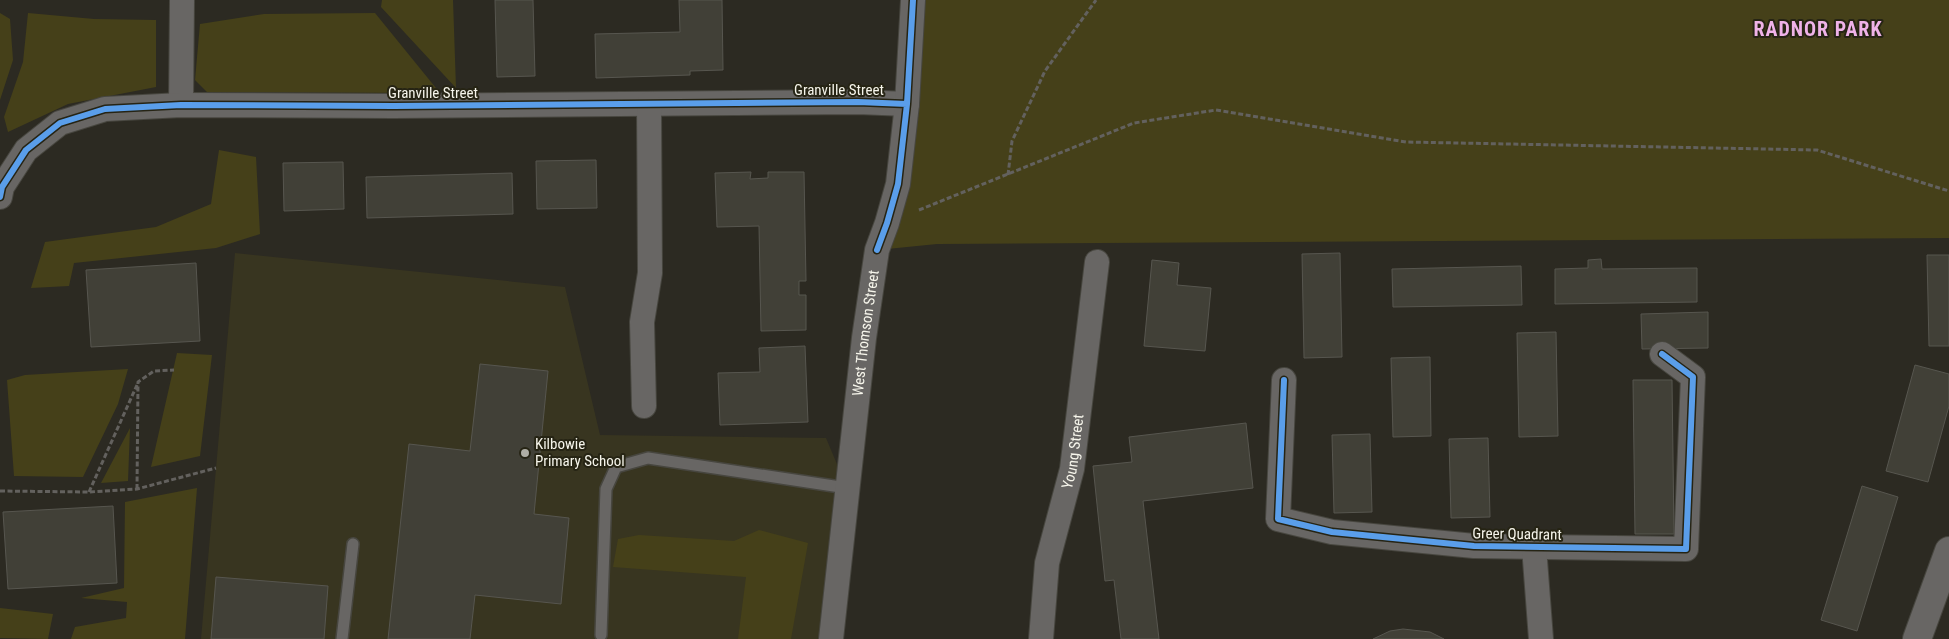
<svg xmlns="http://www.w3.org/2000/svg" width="1949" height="639" font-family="'Roboto Condensed',sans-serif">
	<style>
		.built { fill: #383520 }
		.green { fill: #454019 }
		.building { fill: #414037; stroke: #57564f }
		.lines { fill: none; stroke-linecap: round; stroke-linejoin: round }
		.service-casing { stroke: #47463f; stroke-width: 14 }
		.minor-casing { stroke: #47463f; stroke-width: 26 }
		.tertiary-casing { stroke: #47463f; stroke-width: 30 }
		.path { stroke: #63615e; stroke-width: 3; stroke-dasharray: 5 2.5; stroke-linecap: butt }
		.service { stroke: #686664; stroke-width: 11 }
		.minor { stroke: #686664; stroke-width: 24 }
		.tertiary { stroke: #686664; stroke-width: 28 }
		.cycleway-casing { stroke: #262414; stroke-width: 9 }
		.cycleway { stroke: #5a9eea; stroke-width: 6 }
		.poi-dot { fill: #afaea5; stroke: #262414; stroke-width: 2 }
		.labels { text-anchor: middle; stroke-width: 4; stroke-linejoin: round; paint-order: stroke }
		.street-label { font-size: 15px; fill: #f6f5eb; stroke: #262414 }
		.poi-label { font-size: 15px; fill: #f6f5eb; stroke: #262414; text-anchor: start }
		.district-label { font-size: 20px; font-weight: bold; letter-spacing: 1px; fill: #efb2e8; stroke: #262414 }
	</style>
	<rect width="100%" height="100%" fill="#2c2a22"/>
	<path class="built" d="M235,253L565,287L600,435L826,438L847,488L831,639H201Z"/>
	<path class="green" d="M382,0H453L456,88L381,7Z
		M913,0H1949V238L937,244L877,250Z
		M0,13L10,19L13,60L0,100Z
		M28,13L94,19L156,20V87L68,104L8,132L4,117L23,62Z
		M375,13L440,93L207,92L195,80L200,24L264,14Z
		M219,150L256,157L260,234L216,248L74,263L69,286L31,288L45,242L156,227L211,204Z
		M177,353L212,355L200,456L151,467Z
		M128,369L118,404L83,477L14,476L7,380L25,375Z
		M130,428L128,481L101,483Z
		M197,488L185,639H71L75,627L126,618L127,602L81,598L124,588L125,502Z
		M759,530L808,543L791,639H738L746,577L613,567L618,539L639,535L734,541Z
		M0,608L53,614L48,639L0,638Z"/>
	<path class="building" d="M495,0H533L535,76L497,77Z
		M679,0H722L723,70L690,71V75L596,78L595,34L680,32Z
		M596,160L597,208L537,209L536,161Z
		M343,162L344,209L284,211L283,163Z
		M751,172L750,179L768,178V172H804L806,281H799V295H806V330L761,331L759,226L717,227L715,173Z
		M512,173L513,214L367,218L366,177Z
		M1340,253L1342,357L1304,358L1302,254Z
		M1927,255H1949V346H1929Z
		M1601,259L1602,269L1697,268V302L1555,304V269L1588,268V260Z
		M1152,260L1179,263L1177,285L1211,288L1205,351L1144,346Z
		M196,263L200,341L91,347L86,270Z
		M1521,266L1522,305L1393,307L1392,269Z
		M1708,312V348L1642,349L1641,314Z
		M1556,332L1558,436L1519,437L1517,333Z
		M805,346L808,422L720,425L718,373L760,372L759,348Z
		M1430,357L1431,436L1393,437L1391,358Z
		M480,364L548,371L534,514L569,518L561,604L475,595L470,639H388L409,444L470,451Z
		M1915,365L1949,374V406L1928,482L1886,471Z
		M1633,380H1672L1674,534H1635Z
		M1246,423L1253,488L1143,501L1159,639H1121L1114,580L1105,581L1093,466L1132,462L1129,437Z
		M1370,434L1372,512L1334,513L1332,435Z
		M1488,438L1490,517L1451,518L1449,439Z
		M1862,486L1898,497L1857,631L1821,620Z
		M113,506L117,583L8,589L3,512Z
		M216,577L328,586L324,639H211Z
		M1403,629L1430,632L1444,639H1373L1390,631Z"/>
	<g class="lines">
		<g class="service-casing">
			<path id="service" d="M601,635L606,489L616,467L648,458L847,488
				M342,639L353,544"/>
		</g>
		<g class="minor-casing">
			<g id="minor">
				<path d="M181,105L182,0"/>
				<path d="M0,197L2,187L26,150L60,123L105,109L181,105L394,106L858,102L907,104"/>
				<path d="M1284,380L1278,519L1332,532L1474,546L1686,549L1693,377L1662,354"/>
				<path d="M644,406L642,322L650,273L649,104"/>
				<path d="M1534,547L1541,639"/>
				<path id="s1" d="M831,639L864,338L877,250L887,223L898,184L907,104L913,0"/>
				<path id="s2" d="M1041,639L1047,563L1072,469L1097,262"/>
			</g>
		</g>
		<g class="tertiary-casing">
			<path id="tertiary" d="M1917,639L1949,551"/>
		</g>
		<path class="path" d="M1008,175L1012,141L1045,71L1096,0
			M919,210L1134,123L1216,110L1406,142L1817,150L1949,191
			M137,489L138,382L154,371L174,370
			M0,491L89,492L137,489L216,468
			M89,492L137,385"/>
		<use href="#service" class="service"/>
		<use href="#minor" class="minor"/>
		<use href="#tertiary" class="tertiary"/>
		<g class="cycleway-casing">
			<path id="cycleway" d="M0,197L2,187L26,150L60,123L105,109L181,105L394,106L858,102L907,104
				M877,250L887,223L898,184L907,104L913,0
				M1284,380L1278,519L1332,532L1474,546L1686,549L1693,377L1662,354"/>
		</g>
		<use href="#cycleway" class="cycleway"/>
	</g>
	<circle class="poi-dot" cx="525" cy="453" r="5"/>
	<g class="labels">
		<g class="street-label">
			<text x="839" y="95">Granville Street</text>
			<text x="433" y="98">Granville Street</text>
			<text dy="5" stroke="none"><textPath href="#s1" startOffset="308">West Thomson Street</textPath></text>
			<text dy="5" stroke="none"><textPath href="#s2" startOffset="191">Young Street</textPath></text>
			<text transform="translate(1517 534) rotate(1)" y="5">Greer Quadrant</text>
		</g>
		<g class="poi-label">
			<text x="535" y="449">Kilbowie<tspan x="535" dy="17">Primary School</tspan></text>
		</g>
		<g class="district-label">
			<text x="1818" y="36">RADNOR PARK</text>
		</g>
	</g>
</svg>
